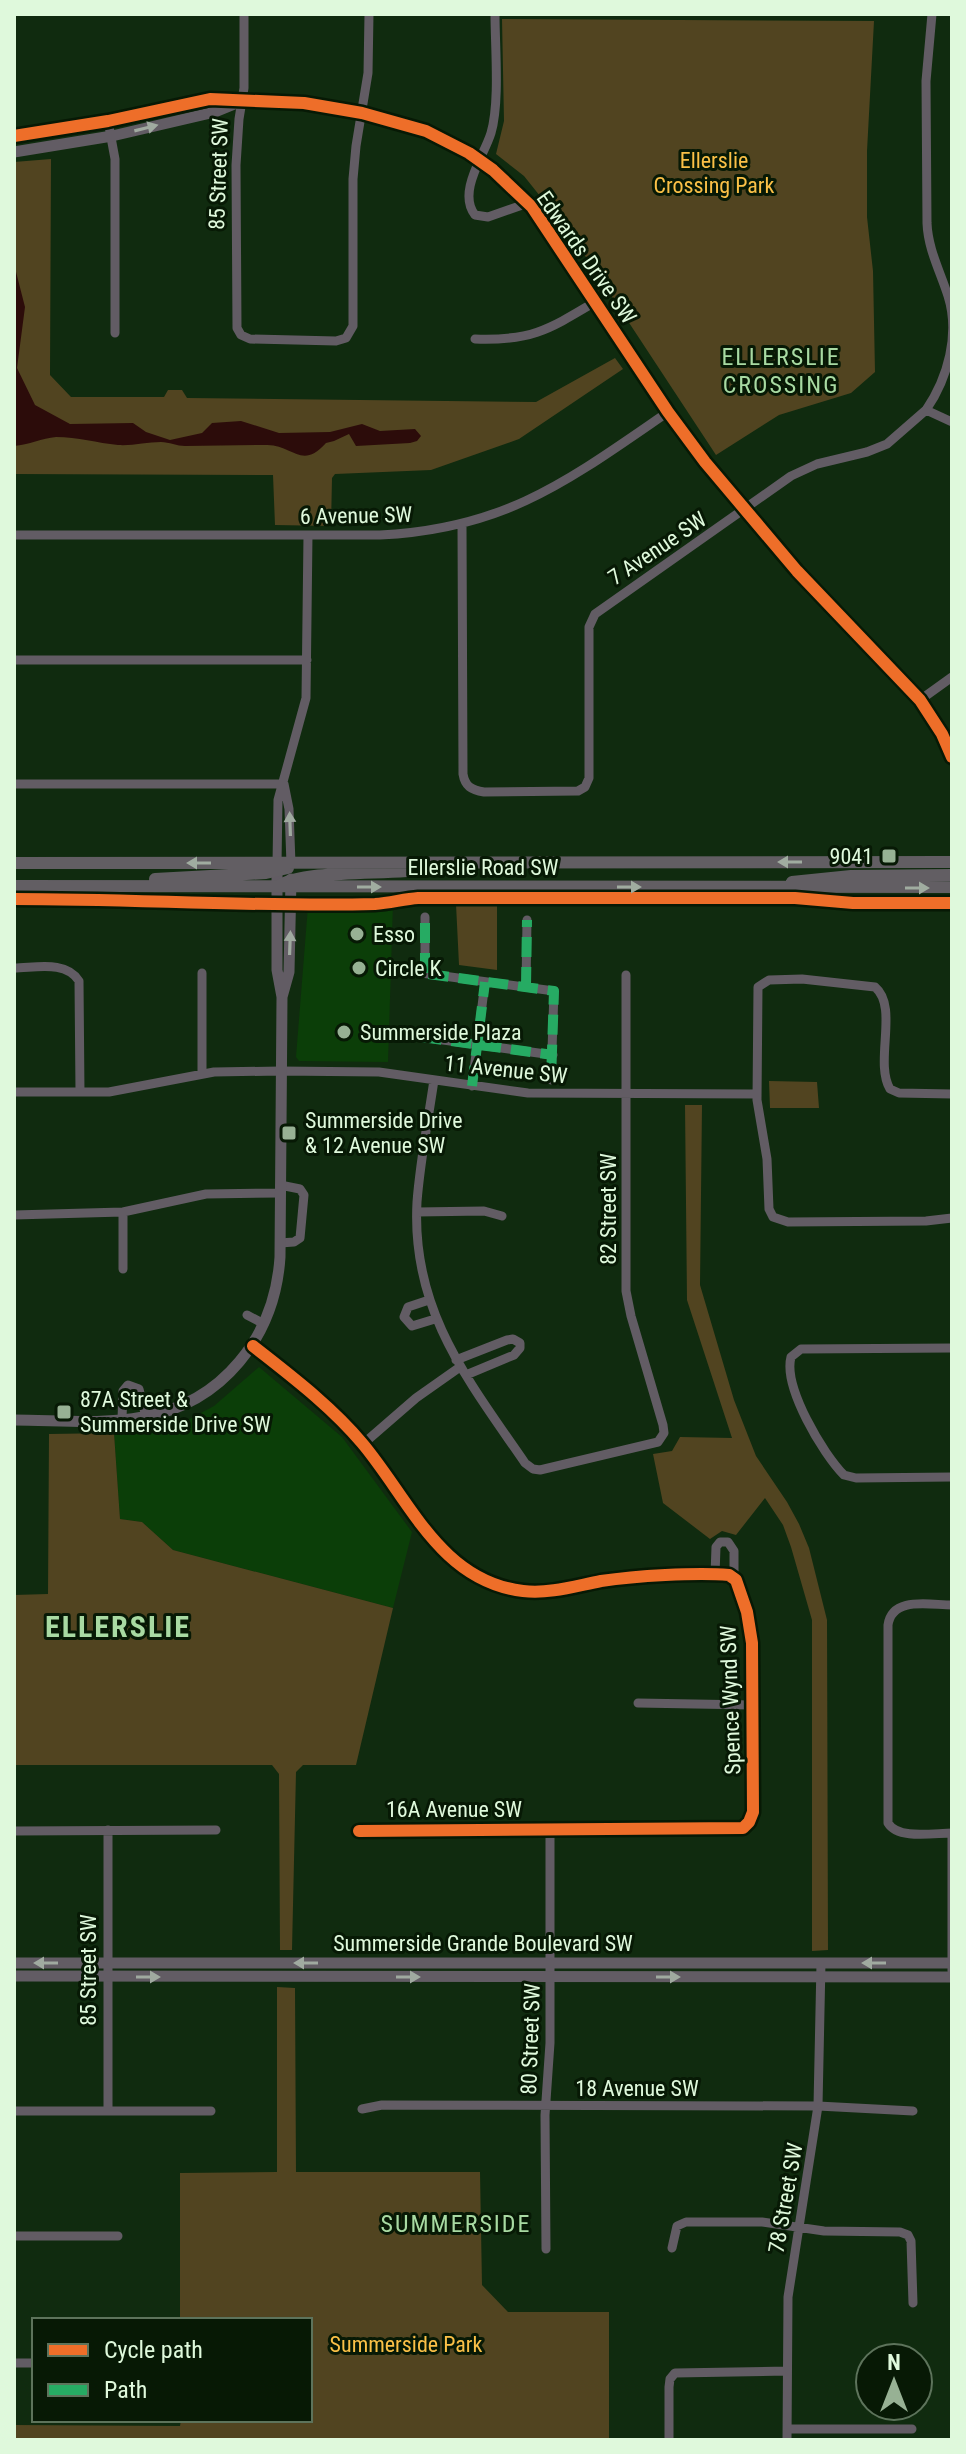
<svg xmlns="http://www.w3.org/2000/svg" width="966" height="2454" font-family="'Roboto Condensed',sans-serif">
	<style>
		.built { fill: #0b3e08 }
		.green { fill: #514420 }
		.water { fill: #2c0c0a }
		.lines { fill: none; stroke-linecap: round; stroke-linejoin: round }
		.minor { stroke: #625c64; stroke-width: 9 }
		.tertiary { stroke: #625c64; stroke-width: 11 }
		.secondary { stroke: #625e63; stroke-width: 12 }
		.quiet { stroke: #26ab63; stroke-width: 10; stroke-dasharray: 20 10; stroke-linecap: butt }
		.cycleway-casing { stroke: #071905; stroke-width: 17 }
		.cycleway { stroke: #ee6e29; stroke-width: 12 }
		.oneway { fill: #a0aaa0 }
		.oneway2 { fill: #a0aca0 }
		.poi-dot { fill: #97b194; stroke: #071905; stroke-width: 3 }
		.labels { text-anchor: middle; stroke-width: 6; stroke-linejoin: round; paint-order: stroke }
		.park-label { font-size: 22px; fill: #fac047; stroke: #071905 }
		.street-label { font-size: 22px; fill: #dff9dc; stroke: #071905 }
		.poi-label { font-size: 22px; fill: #dff9dc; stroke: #071905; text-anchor: start }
		.neighbourhood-label { font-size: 24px; letter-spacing: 2px; fill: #a8daa2; stroke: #071905 }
		.district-label { font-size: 30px; font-weight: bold; letter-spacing: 2px; fill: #a8daa2; stroke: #071905 }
	</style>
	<rect width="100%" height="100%" fill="#102b0f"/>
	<path class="built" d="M393,904L388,1062L299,1061L296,1057L308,906Z
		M259,1367L342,1437L412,1532L393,1608L173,1550L142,1522L120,1519L114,1433H142L182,1423L214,1406Z"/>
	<path class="green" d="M502,19L874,21L867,151V217L873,271L875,372L851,393L779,415L716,455L572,236L524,176L496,154L504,121Z
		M51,159L50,375L71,397H164L168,390H182L187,398L536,402L615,358L623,369L519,439L431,470L335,474L332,478L331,526L275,525L273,475L14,474V162Z
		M456,904H497V970L459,965Z
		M769,1081L817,1082L819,1108H770Z
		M685,1105H702L700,1285L734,1400L756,1456L787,1502L799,1524L809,1548L827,1620L828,1950L812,1951V1620L791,1547L783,1525L765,1498L736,1535L722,1531L710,1539L663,1503L653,1454L672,1451L680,1437L732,1438L687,1300Z
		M114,1433L120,1519L142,1522L173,1550L393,1608L356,1765H303L296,1772L292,1950H280L279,1774L272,1765H14V1595L48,1594L49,1434Z
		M277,1987L295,1988L296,2172H480L482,2285L508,2312H609V2440H14V2425L180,2426L181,2420H310V2320H180V2173L277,2172Z"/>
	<path class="water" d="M14,264L25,307L17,368L35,405L70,424L133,423L146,432L170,440L202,433L212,423L241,421L279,433L330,432L362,424L380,431L415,429L421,436L417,441L410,443L356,446L349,434L334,441L326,443C301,471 293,444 266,445C239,445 212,446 185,446C177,446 169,442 161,442C147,442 132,446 118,445C97,443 78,437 56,437C42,438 29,445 14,446Z"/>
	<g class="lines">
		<path class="minor" d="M244,14V88L239,119L236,165L237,328L241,335L250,339L336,341L346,338L353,326V179L356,146L368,73L369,14
			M495,14C495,48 500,102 491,133C484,156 457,192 475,215L488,217L528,203
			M108,121L115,159V333
			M475,339C531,341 548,330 595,302
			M926,410C948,378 960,334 948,296C940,271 928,249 927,223L926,81L932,14
			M462,524L463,774C465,786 471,790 484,792L578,791L585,787L589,778V627L595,614L791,476L817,464L867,452L887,444L926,410L952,422
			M14,535H380C506,529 569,480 668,412
			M14,660H307
			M920,700L952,677
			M14,784H284
			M284,784L289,809L291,864
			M277,864L278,800L306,698L308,535
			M14,968C35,968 66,960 79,981L80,1092
			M399,970L554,991L551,1080
			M202,973V1073
			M425,973V917
			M526,987L527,920
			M392,1033L553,1055
			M434,1080C428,1121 420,1162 417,1202C411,1310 468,1380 525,1463L533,1469L540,1470L658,1442L664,1433L663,1425L631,1316L626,1291V975
			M472,1086L485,982
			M14,1092H109L214,1072L280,1071L379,1072L528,1093L757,1094
			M952,1094L899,1093L890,1089C874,1062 899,1007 875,987L802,979L769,980L758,987L757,1100L767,1159L769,1209L773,1217L788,1222L926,1221L952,1218
			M280,1185L300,1189L304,1195L300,1238L294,1242L280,1243
			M123,1212V1269
			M417,1212L484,1211L502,1216
			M14,1215L123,1212L206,1194L280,1193
			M429,1300L408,1307L404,1317L412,1326L435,1319
			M247,1315L264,1324
			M253,1346C291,1376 331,1406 362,1443C410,1500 440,1581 523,1591C550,1594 575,1586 601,1581C635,1576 696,1572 729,1575L736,1580L747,1612L752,1643L753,1812L749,1822L743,1828L359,1831
			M952,1348L801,1349L791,1357C783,1387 823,1454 844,1475L856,1478L952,1477
			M456,1360L507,1340L513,1339L520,1343V1348L514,1355L466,1375
			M122,1419L123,1391L128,1385L139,1389L146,1417
			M363,1444L416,1398L460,1367
			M715,1575L716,1547L720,1542H728L734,1551V1577
			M952,1605C929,1605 892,1596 888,1625V1823C898,1840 934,1833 952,1833V1971
			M638,1703L752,1705
			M14,1831L216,1830
			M362,2109L382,2105L818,2106L913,2111
			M108,2110V1830
			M14,2111H211
			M14,2236H118
			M672,2248L677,2226L686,2222H762L824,2231L900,2232L908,2235L911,2241L913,2303
			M546,2249L545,2115L550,2043V1829
			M14,2363H34
			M787,2429H912
			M669,2440V2387L670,2379L675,2373L787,2371
			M787,2440L788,2297L818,2106L821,1963"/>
		<path class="tertiary" d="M14,136L108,121L210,99L304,103L362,113L426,131L469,153L493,170L532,207L668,412L705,462L797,571L920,700L942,734L952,757
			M14,152L112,136L215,112L237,103
			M282,997L289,972L291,879
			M14,1420C56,1420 102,1425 143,1417C223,1403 275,1336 280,1257L282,997L277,970V864
			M14,1963H952
			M14,1976L952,1977"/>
		<path class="secondary" d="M14,863L952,862
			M155,879L266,873L288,868
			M792,882L851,876L952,875
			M14,886L952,887
			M279,886C303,869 390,875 426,869"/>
		<path class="quiet" d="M399,970L554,991L551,1080
			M425,973V917
			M526,987L527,920
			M392,1033L553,1055
			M472,1086L485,982"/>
		<g class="cycleway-casing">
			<path id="cycleway" d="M14,136L108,121L210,99L304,103L362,113L426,131L469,153L493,170L532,207L668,412L705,462L797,571L920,700L942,734L952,757
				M14,899C136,899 256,907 375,904C390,903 404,899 418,898H795L853,903H952
				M253,1346C291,1376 331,1406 362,1443C410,1500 440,1581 523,1591C550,1594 575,1586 601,1581C635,1576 696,1572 729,1575L736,1580L747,1612L752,1643L753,1812L749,1822L743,1828L359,1831"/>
		</g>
		<use href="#cycleway" class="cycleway"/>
	</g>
	<defs><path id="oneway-solid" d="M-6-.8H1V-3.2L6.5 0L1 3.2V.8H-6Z" transform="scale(2)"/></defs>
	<g class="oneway">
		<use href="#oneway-solid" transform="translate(146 128) rotate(-14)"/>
		<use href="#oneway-solid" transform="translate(290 824) rotate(-92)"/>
		<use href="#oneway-solid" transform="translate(290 943) rotate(-88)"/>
		<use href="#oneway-solid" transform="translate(46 1963) rotate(180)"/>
		<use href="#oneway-solid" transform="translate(306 1963) rotate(180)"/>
		<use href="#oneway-solid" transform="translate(874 1963) rotate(180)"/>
		<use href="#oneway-solid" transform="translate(148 1977)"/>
		<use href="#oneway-solid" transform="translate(408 1977)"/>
		<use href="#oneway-solid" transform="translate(668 1977)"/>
	</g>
	<g class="oneway2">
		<use href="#oneway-solid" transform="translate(790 862) rotate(180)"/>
		<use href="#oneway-solid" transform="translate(199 863) rotate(-180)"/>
		<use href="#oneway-solid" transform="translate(369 887)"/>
		<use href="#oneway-solid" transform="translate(629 887)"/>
		<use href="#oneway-solid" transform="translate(917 888)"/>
	</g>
	<g class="poi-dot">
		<rect x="881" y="848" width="16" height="16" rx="4"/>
		<circle cx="357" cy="934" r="8"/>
		<circle cx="359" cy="968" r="8"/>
		<circle cx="344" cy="1032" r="8"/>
		<rect x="281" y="1125" width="16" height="16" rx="4"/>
		<rect x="56" y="1404" width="16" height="16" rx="4"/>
	</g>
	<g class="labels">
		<g class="park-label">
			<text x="714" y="168">Ellerslie<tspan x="714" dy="25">Crossing Park</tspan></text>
			<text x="406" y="2352">Summerside Park</text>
		</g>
		<g class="street-label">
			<text transform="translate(218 174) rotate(-88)" y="8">85 Street SW</text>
			<text transform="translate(587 257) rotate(55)" y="8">Edwards Drive SW</text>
			<text transform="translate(356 515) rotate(-1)" y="8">6 Avenue SW</text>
			<text transform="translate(657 548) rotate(-34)" y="8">7 Avenue SW</text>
			<text x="483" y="875">Ellerslie Road SW</text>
			<text transform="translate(506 1069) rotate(6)" y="8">11 Avenue SW</text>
			<text transform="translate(608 1209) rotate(-90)" y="8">82 Street SW</text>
			<text transform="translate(730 1700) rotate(-92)" y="8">Spence Wynd SW</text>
			<text x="454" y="1817">16A Avenue SW</text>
			<text x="483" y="1951">Summerside Grande Boulevard SW</text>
			<text transform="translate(88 1970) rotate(-90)" y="8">85 Street SW</text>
			<text transform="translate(530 2039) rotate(-88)" y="8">80 Street SW</text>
			<text x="637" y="2096">18 Avenue SW</text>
			<text transform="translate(785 2198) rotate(-80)" y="8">78 Street SW</text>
		</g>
		<g class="poi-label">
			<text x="873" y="864" text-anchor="end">9041</text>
			<text x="373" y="942">Esso</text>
			<text x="375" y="976">Circle K</text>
			<text x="360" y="1040">Summerside Plaza</text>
			<text x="305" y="1128">Summerside Drive<tspan x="305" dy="25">&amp; 12 Avenue SW</tspan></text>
			<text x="80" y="1407">87A Street &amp;<tspan x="80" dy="25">Summerside Drive SW</tspan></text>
		</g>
		<g class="neighbourhood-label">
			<text x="781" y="365">ELLERSLIE<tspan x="781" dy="28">CROSSING</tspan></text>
			<text x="456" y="2232">SUMMERSIDE</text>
		</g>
		<g class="district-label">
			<text x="118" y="1637">ELLERSLIE</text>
		</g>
	</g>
	<rect width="966" height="2454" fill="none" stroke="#dff9dc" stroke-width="32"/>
	<rect x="32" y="2318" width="280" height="104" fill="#071905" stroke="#5d735b" stroke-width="2"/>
	<rect x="48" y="2344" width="40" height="12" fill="#ee6e29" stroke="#5d735b" stroke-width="2"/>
	<text x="104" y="2358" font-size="24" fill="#dff9dc">Cycle path</text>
	<rect x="48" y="2384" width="40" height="12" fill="#26ab63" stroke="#5d735b" stroke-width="2"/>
	<text x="104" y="2398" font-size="24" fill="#dff9dc">Path</text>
	<g transform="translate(894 2382)"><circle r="38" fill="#071905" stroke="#5d735b" stroke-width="2"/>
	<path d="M0-6L14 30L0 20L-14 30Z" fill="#97b194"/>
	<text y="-12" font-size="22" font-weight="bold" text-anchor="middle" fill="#dff9dc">N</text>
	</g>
</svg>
